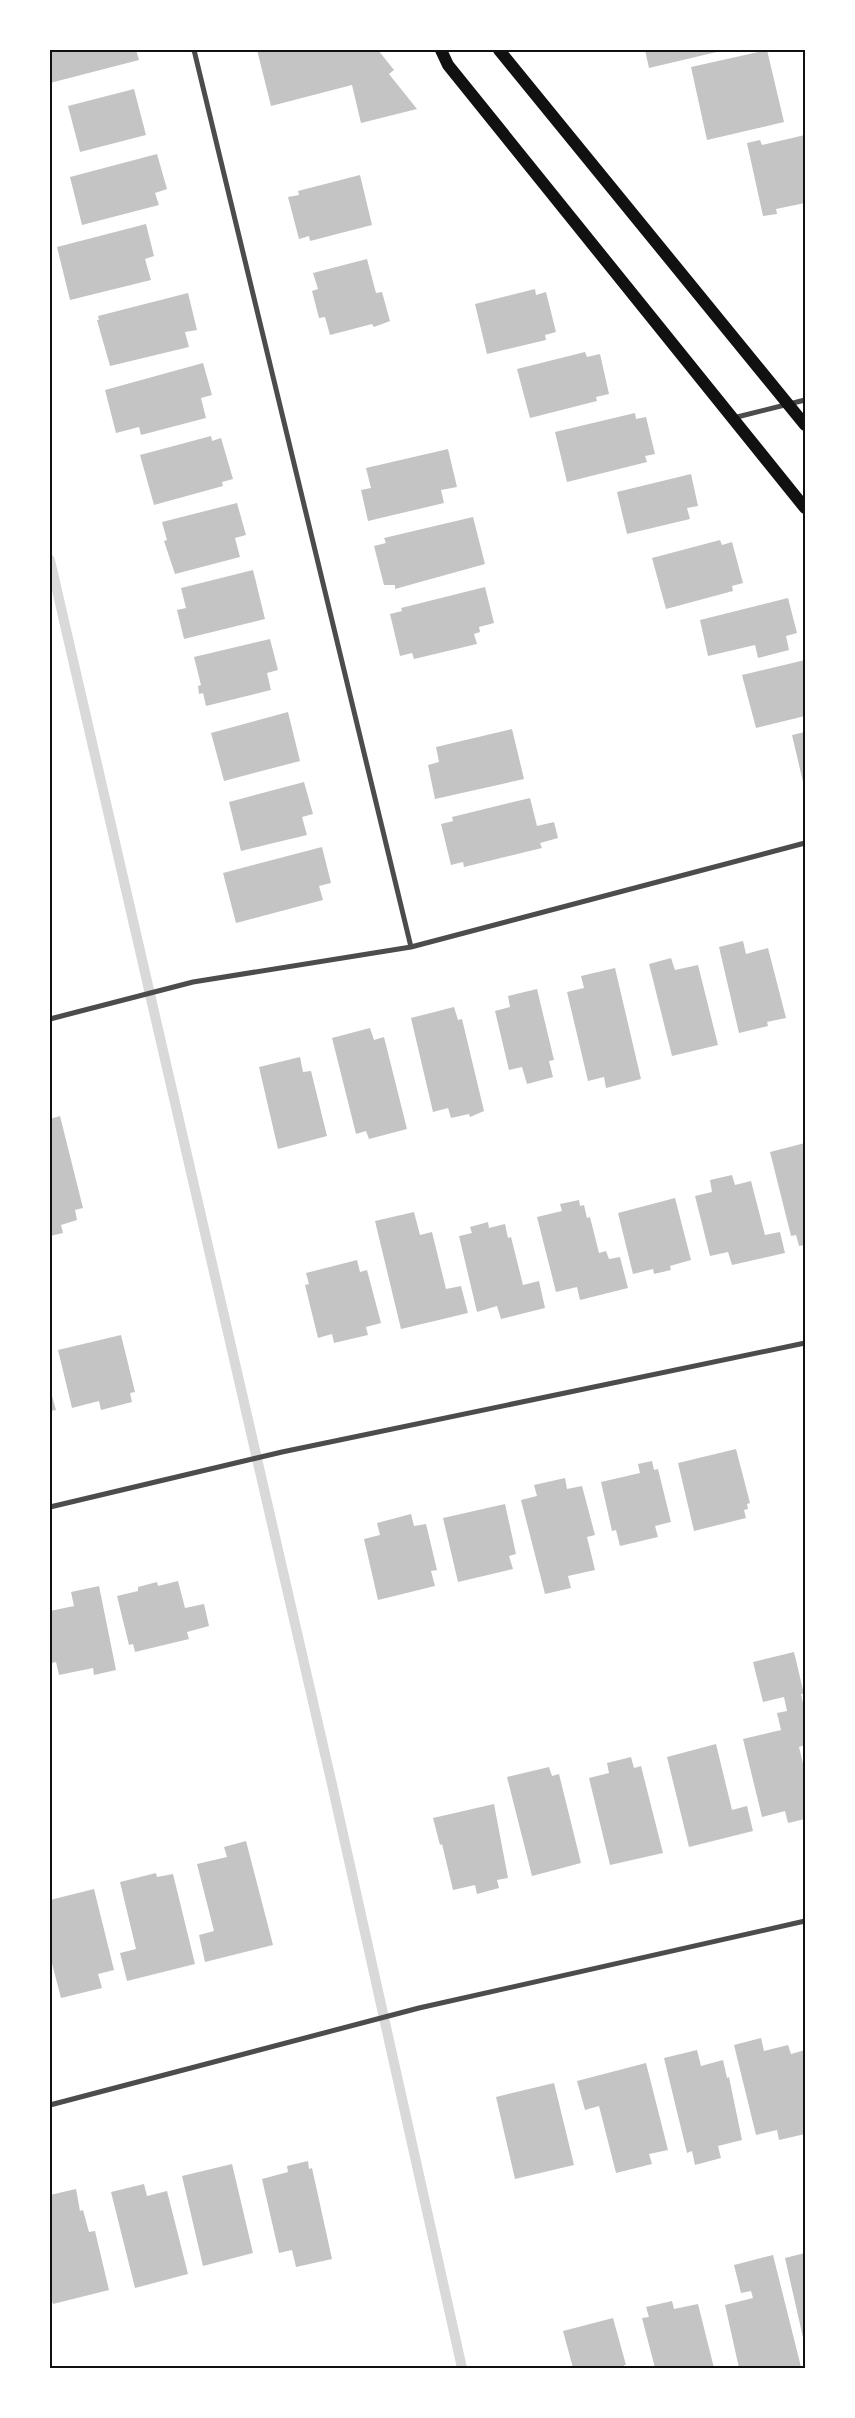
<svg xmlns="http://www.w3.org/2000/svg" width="855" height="2418" font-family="'Source Sans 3',sans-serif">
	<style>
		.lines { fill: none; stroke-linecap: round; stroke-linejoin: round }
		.stream { stroke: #d9d9d9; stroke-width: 10 }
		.building { fill: #c4c4c4 }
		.minor { stroke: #4c4c4c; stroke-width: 5 }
		.primary { stroke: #111; stroke-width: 12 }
		.neatline { fill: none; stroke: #111; stroke-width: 2 }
	</style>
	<rect width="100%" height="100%" fill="#fff"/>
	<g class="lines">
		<path class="stream" d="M50,560L331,1780L462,2368"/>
	</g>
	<path class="building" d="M50,50H136L139,60L50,83Z
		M257,50H378L394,70L389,74L417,109L361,123L352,85L271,106Z
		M645,50H721V51L649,68Z
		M767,50L784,122L707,140L691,67Z
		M134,89L146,135L80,152L68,106Z
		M805,135V203L776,209L777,214L763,216L747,143L760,140L762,145Z
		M157,154L167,189L155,193L159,205L82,225L70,177Z
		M360,175L372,225L310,241L309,236L299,239L288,197L299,195L298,191Z
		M146,224L154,256L145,259L151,280L70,300L57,247Z
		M367,259L376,293L382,292L390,321L374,327L372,324L330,335L325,317L319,318L312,291L318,289L313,273Z
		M535,289L536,295L546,292L556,332L545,335L546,340L487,354L475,304Z
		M188,293L197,330L185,332L189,347L110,366L97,320H99L98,316Z
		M585,352L587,357L600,354L609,394L596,397L597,401L530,418L517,369Z
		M203,363L212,395L201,398L206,418L141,435L139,427L116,433L105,390Z
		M635,413L636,419L646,417L655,454L645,456L647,462L567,482L555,432Z
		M211,436L212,441L221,438L233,479L222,482L223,486L154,505L140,455Z
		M448,449L457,487L441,490L444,503L368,521L361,490L371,488L366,468Z
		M691,474L698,506L687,508L690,519L627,534L617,492Z
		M237,503L246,535L235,538L240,557L175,574L164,541L167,540L162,522Z
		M473,517L485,564L395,589V585H384L374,546L386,543L384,538Z
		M720,540L722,545L732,542L743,583L732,586L733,591L666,609L652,558Z
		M253,570L265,619L184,639L177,610L186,608L181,588Z
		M485,587L494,623L479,627L480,632L474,634L477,644L414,659L412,653L400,656L390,614L402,611L401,608Z
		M788,598L797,633L786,636L789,650L758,658L755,645L708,656L700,620Z
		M270,639L278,670L267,673L271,690L206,706L203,693L199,694L198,686L201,685L194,657Z
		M805,660V716L756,728L742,675Z
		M288,712L300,761L224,781L211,733Z
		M512,729L524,779L435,799L428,765L439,762L436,747Z
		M805,732V782H803L792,735Z
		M304,782L313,814L302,817L307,835L241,851L229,802Z
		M530,798L537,826L554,822L558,838L540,843L542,848L464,867L463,862L451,865L441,824L453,821L452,817Z
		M322,847L331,883L319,886L323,900L236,923L223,873Z
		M743,941L746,954L768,948L786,1018L767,1022L768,1026L739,1033L719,947Z
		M671,958L675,970L698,965L718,1045L672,1056L649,964Z
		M615,968L641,1079L606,1088L604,1077L588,1081L567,992L584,988L581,976Z
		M537,989L554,1060L549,1061L553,1077L527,1084L522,1067L509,1070L495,1011L510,1007L508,996Z
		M454,1007L458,1020L462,1019L484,1111L470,1117L469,1114L451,1118L448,1108L433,1112L411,1018Z
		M370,1028L374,1040L384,1037L407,1129L369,1139L366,1131L356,1134L332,1038Z
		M300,1057L303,1072L311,1071L327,1136L278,1149L259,1067Z
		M60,1116L83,1208L75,1210L77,1220L61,1225L63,1233L50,1236V1119Z
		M805,1143V1245L799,1246L796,1235L791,1236L770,1152Z
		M732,1175L735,1185L751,1181L765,1235L780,1232L785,1253L732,1265L728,1252L710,1256L695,1196L712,1192L710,1180Z
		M675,1198L691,1260L670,1266L671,1270L654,1274L653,1269L633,1274L618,1213Z
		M579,1200L580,1206L584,1205L587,1218L590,1217L599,1253L606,1251L609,1259L620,1257L628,1288L580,1300L577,1287L556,1292L537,1217L562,1211L560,1204Z
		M414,1212L420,1235L432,1232L446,1289L461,1286L468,1313L401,1329L375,1221Z
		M488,1222L489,1228L505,1224L508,1238L511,1237L523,1285L539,1281L545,1308L501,1319L497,1306L477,1312L459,1236L472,1233L470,1227Z
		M357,1260L360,1272L367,1270L381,1323L366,1327L368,1335L334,1343L332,1334L318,1338L305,1285L309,1284L306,1273Z
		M121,1335L135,1392L130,1393L132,1402L101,1410L99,1401L72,1408L58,1350Z
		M50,1389L56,1410L50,1411Z
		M736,1449L750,1503L747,1504L748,1509L744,1510L746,1518L694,1531L678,1463Z
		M652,1461L654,1470L658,1469L671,1522L655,1526L658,1537L620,1546L616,1530L612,1531L601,1482L640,1473L638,1464Z
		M565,1478L567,1489L582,1486L595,1535L587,1537L595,1570L568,1576L571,1588L545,1594L521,1500L537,1496L534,1485Z
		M505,1504L516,1554L509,1556L513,1569L458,1582L443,1518Z
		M411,1514L414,1526L426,1524L437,1570L431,1571L435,1586L378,1600L364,1539L380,1535L377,1523Z
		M178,1581L185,1608L204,1604L209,1626L187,1632L189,1639L135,1652L133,1644L129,1645L117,1596L138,1591V1587L157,1582L158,1586Z
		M99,1586L116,1670L94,1675L93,1668L59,1675L56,1662L52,1663L50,1656V1611L74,1606L71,1592Z
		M794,1652L804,1694H801L805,1712V1745L799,1747L805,1772V1819L788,1823L785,1811L762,1817L743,1739L781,1730L777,1713L787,1711L784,1697L763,1702L753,1662Z
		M716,1744L732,1810L747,1806L753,1831L689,1847L667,1757Z
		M631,1757L634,1768L641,1766L663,1853L610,1865L589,1778L609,1773L607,1763Z
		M549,1767L552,1776L559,1774L581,1863L532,1876L507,1777Z
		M494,1804L508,1878L497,1880L499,1888L477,1894L475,1885L453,1890L442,1844L440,1845L433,1818Z
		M246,1841L273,1945L205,1962L199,1935L214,1931L197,1864L227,1857L224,1847Z
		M156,1873L157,1877L173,1874L195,1964L127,1981L120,1953L136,1949L120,1882Z
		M94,1889L114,1970L98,1974L102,1988L61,1998L50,1956V1900Z
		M761,2038L764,2051L788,2045L791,2054L805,2050V2134L779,2140L777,2130L756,2135L734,2045Z
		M697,2050L701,2066L723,2060L727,2078L729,2077L742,2140L718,2146L721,2158L695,2165L692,2151L687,2153L664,2058Z
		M646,2063L668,2150L649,2154L652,2164L616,2173L599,2106L585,2110L577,2081Z
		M554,2083L574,2165L515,2179L496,2097Z
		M308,2161L309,2169L312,2168L332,2259L296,2267L292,2250L279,2253L262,2179L288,2172L287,2166Z
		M232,2164L253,2253L203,2266L182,2176Z
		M144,2184L147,2196L167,2191L188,2274L135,2288L111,2192Z
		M76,2189L80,2211L83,2210L89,2232L95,2231L109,2290L53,2304L50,2294V2195Z
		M805,2253V2342H804L785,2258Z
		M773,2255L801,2367L739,2368L725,2305L753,2298L751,2291L741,2293L734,2265Z
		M672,2301L674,2309L698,2304L714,2368H655L642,2318L649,2317L646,2307Z
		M613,2318L626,2365H624V2368H573L563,2331Z"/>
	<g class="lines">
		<path class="minor" d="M194,50L411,947
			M733,418L805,400
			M50,1019L193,982L411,947L805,843
			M50,1507L282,1452L805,1343
			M50,2105L419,2008L805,1921"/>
		<path class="primary" d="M441,50L448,65L805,508
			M499,50L805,425"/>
	</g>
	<rect width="855" height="2418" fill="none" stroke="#ffffff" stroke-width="102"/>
	<rect x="51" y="51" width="753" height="2316" class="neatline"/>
</svg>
